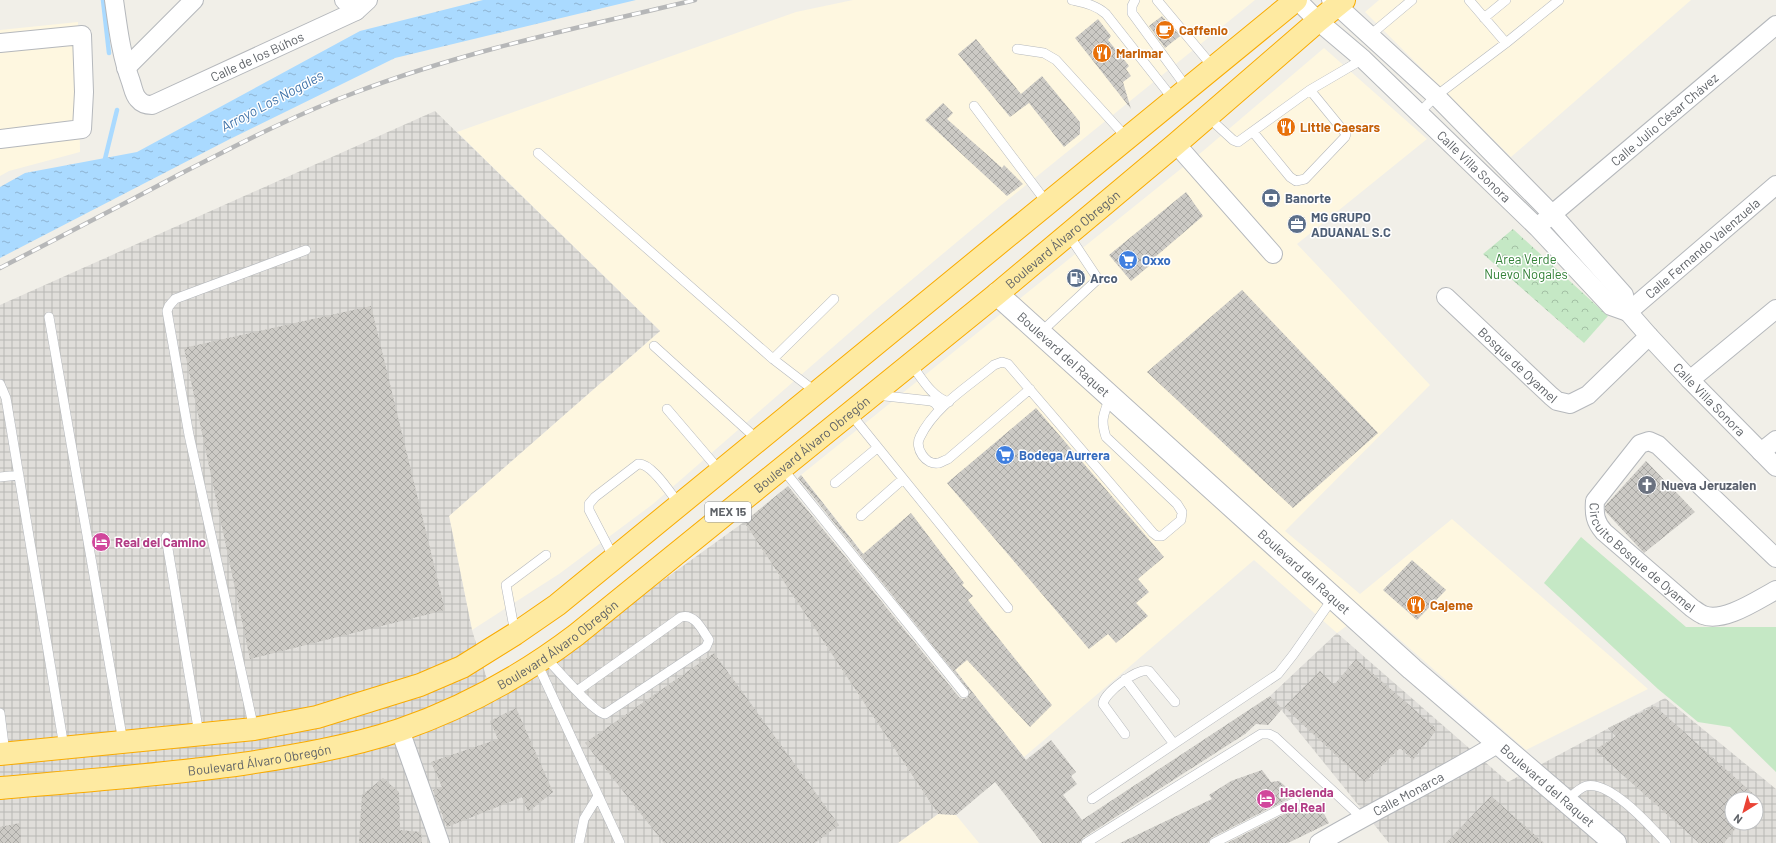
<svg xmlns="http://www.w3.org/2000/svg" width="1776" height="843" font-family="Barlow,sans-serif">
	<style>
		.commercial { fill: #fef7e0 }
		.industrial { fill: url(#industrial-grid); fill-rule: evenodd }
		.grass { fill: #c5e8c5 }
		.park { fill: url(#park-crowns) }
		.water { fill: url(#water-ripples) }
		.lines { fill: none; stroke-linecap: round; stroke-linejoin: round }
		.stream { stroke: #aadaff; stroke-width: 4.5 }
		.building { fill: url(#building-cross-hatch) }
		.service-casing { stroke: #b5b8bc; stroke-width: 10 }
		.minor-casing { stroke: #b5b8bc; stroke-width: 20 }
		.tertiary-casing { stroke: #b5b8bc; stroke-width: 24 }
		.trunk-casing { stroke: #f9ab00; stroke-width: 24 }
		.service { stroke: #fff; stroke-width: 9 }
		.minor { stroke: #fff; stroke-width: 18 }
		.tertiary { stroke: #fff; stroke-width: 22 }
		.trunk { stroke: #feeaa1; stroke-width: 22 }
		.rail-casing { stroke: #b6b7b8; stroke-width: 4.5 }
		.rail { stroke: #fff; stroke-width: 3; stroke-dasharray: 9; stroke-linecap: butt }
		.labels { text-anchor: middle; stroke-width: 3; stroke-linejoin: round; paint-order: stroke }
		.shield { fill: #fff; stroke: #8f9295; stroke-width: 1 }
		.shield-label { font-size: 12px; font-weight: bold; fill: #5f6368 }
		.food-label { font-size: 13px; font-weight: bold; fill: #c56008; stroke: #fff; text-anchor: start }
		.street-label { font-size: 13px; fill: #5f6368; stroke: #fff }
		.service-label { font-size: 13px; font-weight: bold; fill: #4e5e75; stroke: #fff; text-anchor: start }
		.park-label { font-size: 13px; fill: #348238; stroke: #fff }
		.shop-label { font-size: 13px; font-weight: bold; fill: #366cbe; stroke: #fff; text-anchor: start }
		.worship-label { font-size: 13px; font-weight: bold; fill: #5b616d; stroke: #fff; text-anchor: start }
		.hotel-label { font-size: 13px; font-weight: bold; fill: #b23c85; stroke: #fff; text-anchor: start }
		.water-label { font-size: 14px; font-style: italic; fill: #4174aa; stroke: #fff }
	</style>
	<defs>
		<pattern id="industrial-grid" width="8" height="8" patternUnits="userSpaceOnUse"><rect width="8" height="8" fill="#e0deda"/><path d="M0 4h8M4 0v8" fill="none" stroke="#b9b8b5"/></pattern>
		<pattern id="park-crowns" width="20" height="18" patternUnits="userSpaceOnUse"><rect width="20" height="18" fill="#c5e8c5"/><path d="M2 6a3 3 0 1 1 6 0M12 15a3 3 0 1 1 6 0" fill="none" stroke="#a3c0a4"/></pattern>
		<pattern id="water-ripples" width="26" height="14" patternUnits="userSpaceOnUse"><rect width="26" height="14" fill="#aadaff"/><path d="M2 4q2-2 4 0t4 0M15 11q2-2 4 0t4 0" fill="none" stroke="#8eb4d2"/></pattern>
		<pattern id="building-cross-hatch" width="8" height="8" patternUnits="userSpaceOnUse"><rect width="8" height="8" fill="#cccac5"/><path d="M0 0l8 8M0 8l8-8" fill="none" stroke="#a9a8a4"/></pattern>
	</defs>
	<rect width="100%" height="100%" fill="#f1efe8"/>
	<path class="commercial" d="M853,0H1255L994,211L872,313L653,504L559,574L472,630L449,516L660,331L457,132L796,12Z
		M1379,0H1691L1511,157L1365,12Z
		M78,22L80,152L9,171L0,176V30Z
		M1324,48L1427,139L1297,244L1430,385L1285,531L1360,594L1452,519L1648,689L1526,750L1367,611L1337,633L1254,560L1024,757L801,475L1203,151Z
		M938,814L956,815L979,843H898Z"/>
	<path class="industrial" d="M435,111L660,331L449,516L472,630L494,702L744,522L938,814L898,843H0V305Z
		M1337,633L1508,782L1665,698L1776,789V843H1389L1270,696ZM1732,799H1756V823H1732Z"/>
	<path class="grass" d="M1581,537L1686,627H1776V772L1730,727L1698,722L1658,689L1544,583Z"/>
	<path class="park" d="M1513,229L1608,316L1584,343L1483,254Z"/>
	<path class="water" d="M483,0H636L395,58L228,140L0,258V187L25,173L137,152L360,31Z"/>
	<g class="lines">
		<path class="stream" d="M103,0L109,53
			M104,163L117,110"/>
	</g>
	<path class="building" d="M1162,16L1180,36L1165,48L1149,26Z
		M1098,19L1111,36L1108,40L1129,66L1126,69L1131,76L1123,82L1131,109L1075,38Z
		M976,39L1021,94L1042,76L1080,122V134L1064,147L1029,103L1010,117L958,54Z
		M943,103L953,113L947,119L1002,168L1004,165L1023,184L1007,196L925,120Z
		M1186,192L1203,216L1147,264L1149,266L1131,281L1109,255Z
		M1242,290L1378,433L1293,508L1147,372Z
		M371,306L445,610L250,659L184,348Z
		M1036,408L1164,557L1138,579L1149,592L1136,603L1148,616L1116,643L1108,634L1089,649L947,483Z
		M1646,461L1695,512L1644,553L1605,511V506Z
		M801,475L863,554L911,513L964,583L962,585L973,596L968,600L1052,705L1030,727L967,660L955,670L1026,760L1051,740L1076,772L1071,776L1077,784L1063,795L1082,820L1270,696L1282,709L1268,725L1256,724L1245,734L1083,838L1080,843H1042L995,782L956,815L938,814L744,522L788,486L959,697L962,699L967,698L970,692L798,478Z
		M1412,560L1446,590L1417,620L1383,590Z
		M714,653L839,825L815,843H664L585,743Z
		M1356,659L1437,729L1413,760L1400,748L1365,782L1284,707L1320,671L1334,685Z
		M1655,706L1759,799H1732V823H1740L1724,843H1699L1595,750L1616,736L1608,728Z
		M516,708L553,792L528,812L522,797L447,827L433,790L442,787L431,762L498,739L490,721Z
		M1262,770L1271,782L1279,781L1285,786L1292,797L1211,838L1208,843H1120L1212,799L1209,795L1231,781Z
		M383,778L399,792L400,830L421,832L422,843H359L362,795Z
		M1491,796L1544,843H1446Z
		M1320,806L1329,823L1288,843H1227L1298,807L1303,814Z
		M20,823L21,843H0V827Z"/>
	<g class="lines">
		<g class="service-casing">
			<path id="service" d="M1072,0C1085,3 1096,5 1106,14L1173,99
				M1135,0L1132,6V13L1187,88
				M1157,0L1213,67
				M1469,0L1506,43
				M1484,18L1506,0
				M1369,36L1412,0
				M1017,49L1044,53L1056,60L1127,138
				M974,106L1047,203
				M1419,113L1436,96L1506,43L1559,0
				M1208,117L1233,140L1238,142L1310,90L1363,59
				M1253,132L1290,177L1296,181L1305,179L1345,137L1346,134L1310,90
				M538,153L773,359L816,392
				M49,317L123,742
				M1040,333L1098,279L1068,234
				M654,346L758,440
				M773,359L834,299
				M911,364C921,377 932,398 949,402
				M0,384L6,398L64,747
				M1030,389L948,459C945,460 942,462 939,463C926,466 914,448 920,437C935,406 969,386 994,365L1002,362L1008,364L1153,533L1157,536H1162L1181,520L1182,512L1177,504L1106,437C1100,419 1104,414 1110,397
				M876,395L931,401L935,403L940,409
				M667,409L720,471
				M850,413L1008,608
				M782,468L964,693
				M0,477L19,475
				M835,483L877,448
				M861,516L903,479
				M166,537L199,734
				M614,558L589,510V504L595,497L638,464C651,462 671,494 679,504
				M515,633L506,585L546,555
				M546,658C555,667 595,714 605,714L706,647L709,640C702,630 695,613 681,617L577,691
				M537,663L620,843
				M1125,679L1174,744
				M0,713L5,753
				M254,729L189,435L167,311L169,306L175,299L306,250
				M1125,734L1103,704C1104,693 1138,667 1149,671L1175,702
				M1092,799L1278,674L1293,655L1333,598
				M1566,801C1572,796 1579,788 1586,786C1610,780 1651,827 1666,843
				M579,843L584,819L598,796
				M1086,843L1261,734H1269L1275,737L1362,818
				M1214,843L1295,802"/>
		</g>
		<g class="minor-casing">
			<g id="minor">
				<path id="s1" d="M114,0C118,28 121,55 131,82C133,88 134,95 138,99C142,104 146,105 152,105L356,11L368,0"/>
				<path d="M344,0L356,11"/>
				<path id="s2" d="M1297,0L1318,21L1363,59L1538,228L1611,306L1628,312"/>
				<path id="s3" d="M1331,0L1436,96L1552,214L1624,295L1628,312L1649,336L1690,380L1776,467"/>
				<path d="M0,43L82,35L84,92L82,129L0,139"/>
				<path d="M126,68L194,0"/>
				<path d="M1176,144L1273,254"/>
				<path id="s4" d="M1543,222L1776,25"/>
				<path id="s5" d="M1446,297L1551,396L1557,401L1570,404L1588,395L1649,336"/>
				<path id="s6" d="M1628,312L1776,185"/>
				<path d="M1690,380L1776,309"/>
				<path d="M1761,452L1776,440"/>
				<path id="s7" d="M1776,558L1658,445L1649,441L1640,444L1595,501C1594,514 1595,522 1604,532L1692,608C1695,610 1699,613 1703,615C1724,623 1757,600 1776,590"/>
				<path d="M400,730L440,843"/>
				<path id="s8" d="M1319,843C1378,808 1440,779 1497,744"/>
			</g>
		</g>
		<g class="tertiary-casing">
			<g id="tertiary">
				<path id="s9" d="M997,294L1412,669L1615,843"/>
			</g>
		</g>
		<g class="trunk-casing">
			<g id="trunk">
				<path d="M0,754L254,729L317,717L420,685L462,667L515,634L557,605L1296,0"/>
				<path id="s10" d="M0,788C81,781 162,775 242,764C295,756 349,747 400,730C463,708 522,676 576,635L997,294L1176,144L1318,21L1344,0"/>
			</g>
		</g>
		<use href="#service" class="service"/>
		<use href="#minor" class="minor"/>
		<use href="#tertiary" class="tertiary"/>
		<use href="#trunk" class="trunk"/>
		<g class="rail-casing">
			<path id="rail" d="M0,268C60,237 120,206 180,174C237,145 294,115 354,93C464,51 581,27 695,0"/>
		</g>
		<use href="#rail" class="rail"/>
	</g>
	<defs>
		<g id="cafe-disc" transform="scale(1)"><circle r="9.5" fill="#e8710a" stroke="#fff"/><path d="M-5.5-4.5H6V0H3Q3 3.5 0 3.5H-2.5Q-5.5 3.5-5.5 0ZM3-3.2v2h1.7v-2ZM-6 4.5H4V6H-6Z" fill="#fff"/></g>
		<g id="restaurant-disc" transform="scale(1)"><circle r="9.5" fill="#e8710a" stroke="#fff"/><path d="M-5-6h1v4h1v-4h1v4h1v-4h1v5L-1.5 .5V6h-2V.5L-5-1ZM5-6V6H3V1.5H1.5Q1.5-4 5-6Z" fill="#fff"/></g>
		<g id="bank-disc" transform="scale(1)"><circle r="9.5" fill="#5c6f8a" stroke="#fff"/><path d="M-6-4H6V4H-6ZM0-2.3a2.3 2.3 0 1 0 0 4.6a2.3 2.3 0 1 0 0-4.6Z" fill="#fff"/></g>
		<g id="office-disc" transform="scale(1)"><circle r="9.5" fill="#5c6f8a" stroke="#fff"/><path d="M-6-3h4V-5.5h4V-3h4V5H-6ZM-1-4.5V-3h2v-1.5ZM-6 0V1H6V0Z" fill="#fff"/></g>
		<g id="supermarket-disc" transform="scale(1)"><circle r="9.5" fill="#3f7fe0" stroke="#fff"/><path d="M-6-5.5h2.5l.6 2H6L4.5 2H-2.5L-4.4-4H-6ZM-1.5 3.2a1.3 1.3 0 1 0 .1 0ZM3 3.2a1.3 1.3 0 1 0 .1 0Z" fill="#fff"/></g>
		<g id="fuel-disc" transform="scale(1)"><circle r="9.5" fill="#5c6f8a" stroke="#fff"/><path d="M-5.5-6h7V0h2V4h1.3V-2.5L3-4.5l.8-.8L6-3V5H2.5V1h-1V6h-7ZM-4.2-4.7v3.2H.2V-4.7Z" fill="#fff"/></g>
		<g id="church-disc" transform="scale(1)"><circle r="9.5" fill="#6b7280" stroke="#fff"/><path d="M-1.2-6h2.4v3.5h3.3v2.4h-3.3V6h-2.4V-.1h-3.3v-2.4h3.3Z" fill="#fff"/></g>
		<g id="hotel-disc" transform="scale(1)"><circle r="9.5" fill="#d1479c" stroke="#fff"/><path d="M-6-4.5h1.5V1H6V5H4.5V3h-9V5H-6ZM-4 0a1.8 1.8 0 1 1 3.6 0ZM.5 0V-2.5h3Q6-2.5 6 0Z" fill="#fff"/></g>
	</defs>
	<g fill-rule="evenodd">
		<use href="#cafe-disc" x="1165" y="30"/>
		<use href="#restaurant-disc" x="1102" y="53"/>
		<use href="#restaurant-disc" x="1286" y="127"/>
		<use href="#bank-disc" x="1271" y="198"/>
		<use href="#office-disc" x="1297" y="224"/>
		<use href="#supermarket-disc" x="1128" y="260"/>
		<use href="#fuel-disc" x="1076" y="278"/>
		<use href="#supermarket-disc" x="1005" y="455"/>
		<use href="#church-disc" x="1647" y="485"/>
		<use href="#hotel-disc" x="101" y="542"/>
		<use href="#restaurant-disc" x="1416" y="605"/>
		<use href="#hotel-disc" x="1266" y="799"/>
	</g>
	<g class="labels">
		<rect class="shield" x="705" y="502" width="46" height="20" rx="3"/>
		<g class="shield-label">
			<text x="728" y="516">MEX 15</text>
		</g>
		<g class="food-label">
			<text x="1179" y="35">Caffenio</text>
			<text x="1116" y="58">Marimar</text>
			<text x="1300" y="132">Little Caesars</text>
			<text x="1430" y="610">Cajeme</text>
		</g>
		<g class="street-label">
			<text dy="5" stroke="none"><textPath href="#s1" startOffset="234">Calle de los Búhos</textPath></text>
			<text dy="5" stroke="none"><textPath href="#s4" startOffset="159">Calle Julio César Chávez</textPath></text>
			<text dy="5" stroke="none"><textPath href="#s2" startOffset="243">Calle Villa Sonora</textPath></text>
			<text dy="5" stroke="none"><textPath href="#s10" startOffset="1233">Boulevard Álvaro Obregón</textPath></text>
			<text dy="5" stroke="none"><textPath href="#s6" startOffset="98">Calle Fernando Valenzuela</textPath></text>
			<text dy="5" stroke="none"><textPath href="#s9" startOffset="90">Boulevard del Raquet</textPath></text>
			<text dy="5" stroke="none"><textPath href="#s5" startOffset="99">Bosque de Oyamel</textPath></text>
			<text dy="5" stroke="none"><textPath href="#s3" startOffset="553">Calle Villa Sonora</textPath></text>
			<text dy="5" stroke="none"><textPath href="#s10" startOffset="909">Boulevard Álvaro Obregón</textPath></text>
			<text dy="5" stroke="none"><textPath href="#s7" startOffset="332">Circuito Bosque de Oyamel</textPath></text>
			<text dy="5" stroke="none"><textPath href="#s9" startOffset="414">Boulevard del Raquet</textPath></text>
			<text dy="5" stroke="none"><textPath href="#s10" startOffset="585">Boulevard Álvaro Obregón</textPath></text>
			<text dy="5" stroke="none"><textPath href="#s10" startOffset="261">Boulevard Álvaro Obregón</textPath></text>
			<text dy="5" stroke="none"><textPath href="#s9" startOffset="738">Boulevard del Raquet</textPath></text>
			<text dy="5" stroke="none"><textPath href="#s8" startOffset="102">Calle Monarca</textPath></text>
		</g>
		<g class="service-label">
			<text x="1285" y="203">Banorte</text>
			<text x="1311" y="222">MG GRUPO<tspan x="1311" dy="15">ADUANAL S.C</tspan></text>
			<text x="1090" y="283">Arco</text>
		</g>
		<g class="park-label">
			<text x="1526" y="264">Area Verde<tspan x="1526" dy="15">Nuevo Nogales</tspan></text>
		</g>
		<g class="shop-label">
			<text x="1142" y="265">Oxxo</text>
			<text x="1019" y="460">Bodega Aurrera</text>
		</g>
		<g class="worship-label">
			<text x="1661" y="490">Nueva Jeruzalen</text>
		</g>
		<g class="hotel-label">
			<text x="115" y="547">Real del Camino</text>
			<text x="1280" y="797">Hacienda<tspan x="1280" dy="15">del Real</tspan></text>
		</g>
		<g class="water-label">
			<text transform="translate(272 101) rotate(-28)" y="5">Arroyo Los Nogales</text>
		</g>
	</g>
	<g transform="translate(1744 811) rotate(217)"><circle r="19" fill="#ffffff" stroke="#bfc1c3"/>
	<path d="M0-3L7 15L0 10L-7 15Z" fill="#ea4335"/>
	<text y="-6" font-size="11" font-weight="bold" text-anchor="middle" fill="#5f6368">N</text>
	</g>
</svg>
